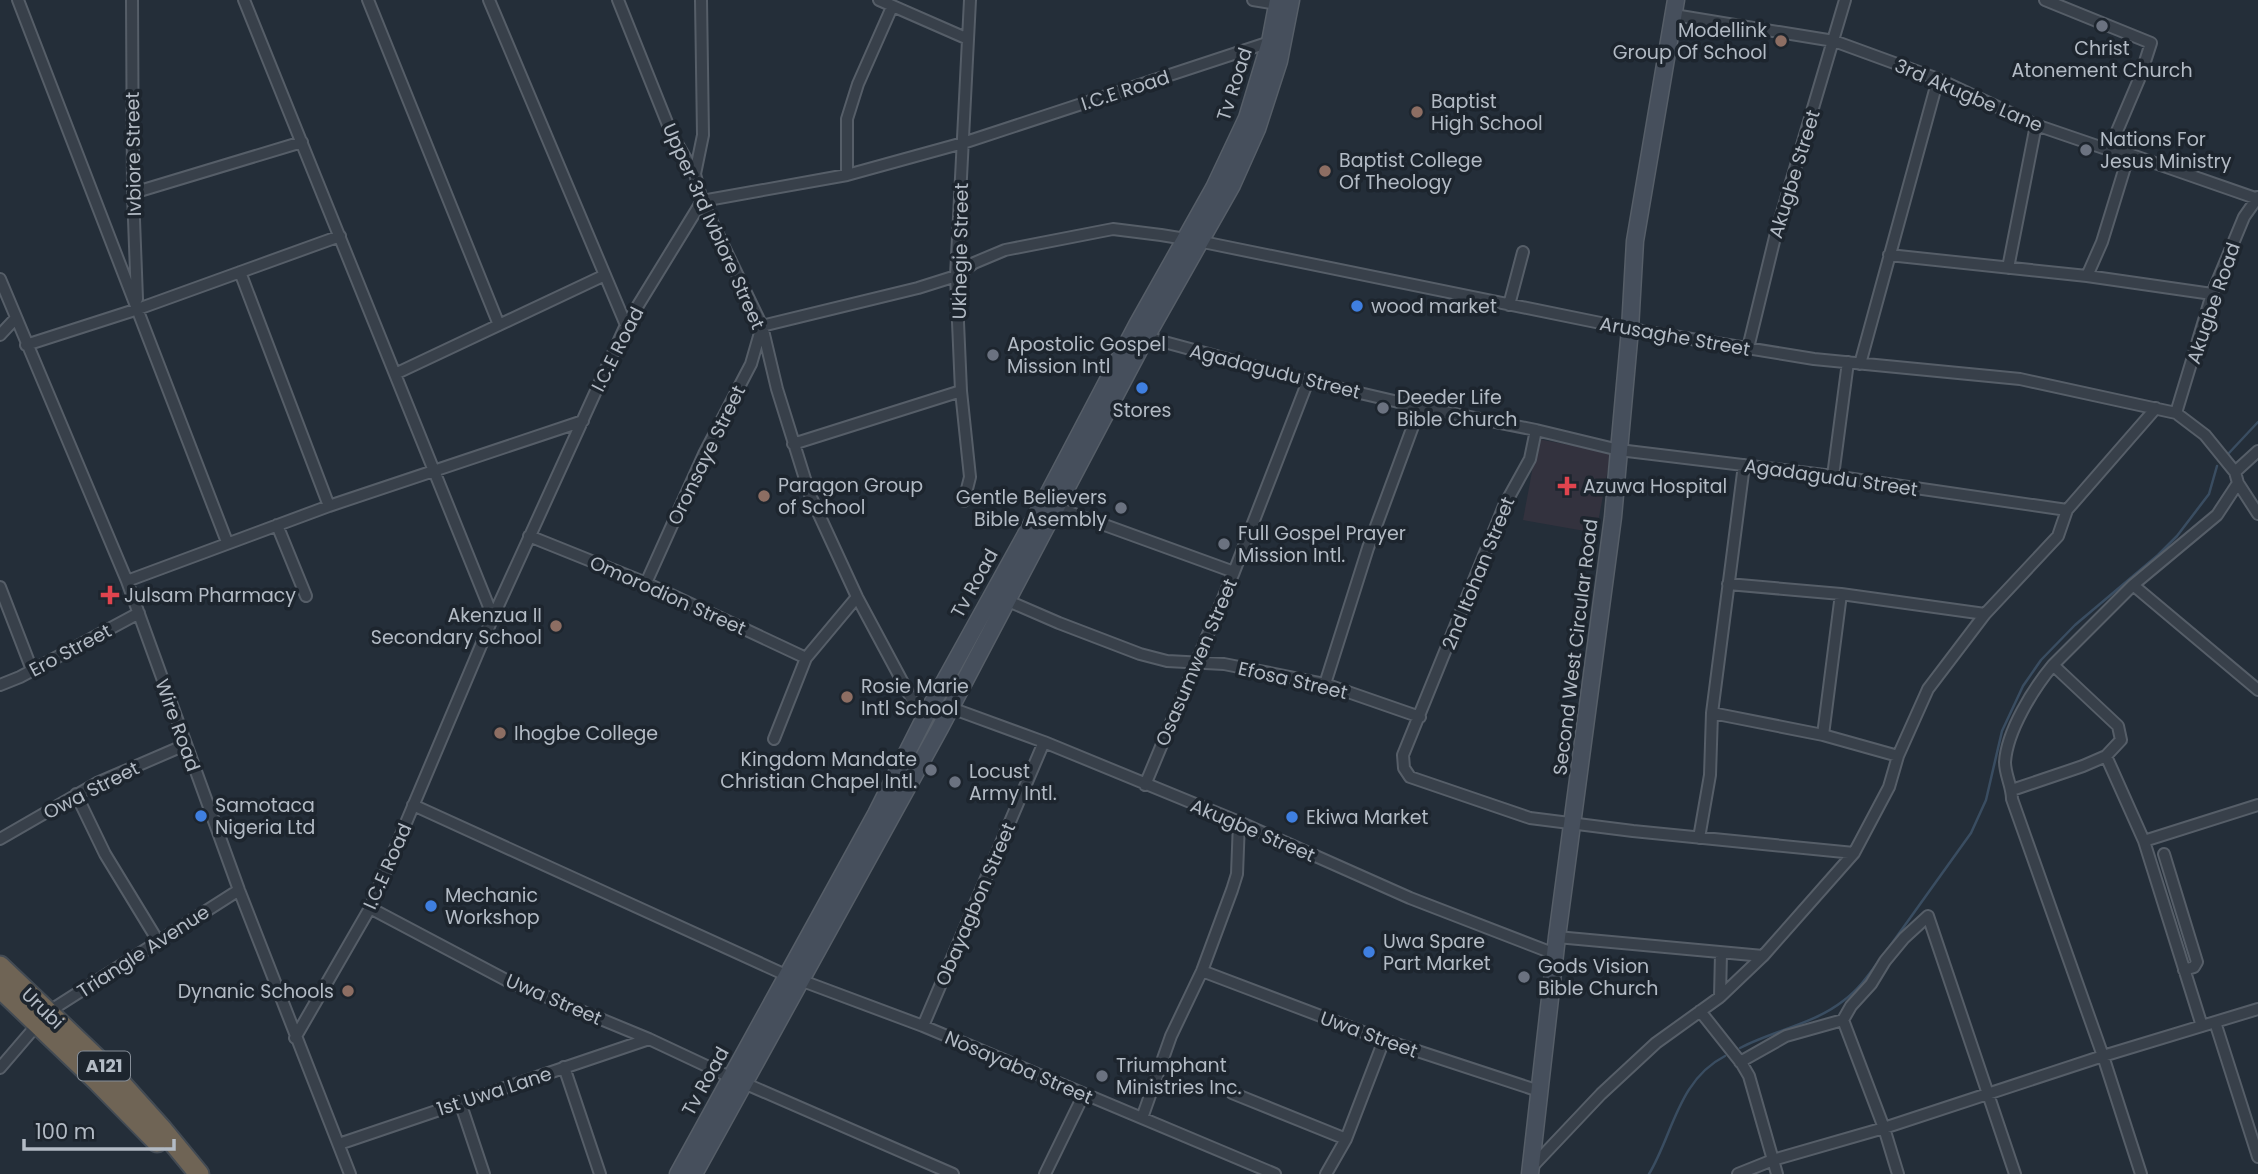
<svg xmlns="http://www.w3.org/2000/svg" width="2258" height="1174" font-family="Poppins,sans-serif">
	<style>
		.medical { fill: #33323e }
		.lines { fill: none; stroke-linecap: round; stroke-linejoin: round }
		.stream { stroke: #3a4d61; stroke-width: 2.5 }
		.street-casing { stroke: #565e68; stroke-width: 14 }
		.secondary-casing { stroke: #565e68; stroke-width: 19 }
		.highway-casing { stroke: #434b54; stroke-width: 23 }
		.street { stroke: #38404a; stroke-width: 10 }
		.secondary { stroke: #464f5c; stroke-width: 16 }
		.highway { stroke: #6f6455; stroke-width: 19 }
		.worship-dot { fill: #6b7280; stroke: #1d252e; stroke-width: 2.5 }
		.education-dot { fill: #8d6e63; stroke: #1d252e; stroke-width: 2.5 }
		.shop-dot { fill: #3f7fe0; stroke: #1d252e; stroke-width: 2.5 }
		.health-dot { fill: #e0444e; stroke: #1d252e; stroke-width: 2.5 }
		.labels { text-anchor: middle; stroke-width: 7; stroke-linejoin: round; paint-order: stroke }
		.shield { fill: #1d252e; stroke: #868e98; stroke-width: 2 }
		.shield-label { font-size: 18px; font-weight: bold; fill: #b3bbc5 }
		.poi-label { font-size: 19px; fill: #b3bbc5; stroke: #1d252e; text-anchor: start }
		.street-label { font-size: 19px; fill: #b3bbc5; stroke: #1d252e }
	</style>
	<rect width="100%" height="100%" fill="#242e39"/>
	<path class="medical" d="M1538,439L1611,453L1596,533L1523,520Z"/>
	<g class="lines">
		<path class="stream" d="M2229,453L2258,422
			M1885,953L1971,833L1986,800L2002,731L2023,686L2041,660L2075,625L2158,555L2177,536L2209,494L2217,466
			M1740,1048C1772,1031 1814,1024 1843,1001C1858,990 1868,976 1879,961
			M1649,1174C1673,1134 1678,1080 1725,1056"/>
		<g class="street-casing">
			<path id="street" d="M18,0L227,542
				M132,0L133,193L137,299
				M244,0L493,617
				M368,0L499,325
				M489,0L626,325
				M618,0L672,135L695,174L702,201L762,326L777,389L810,495L857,597L924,722
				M879,0L968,39
				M1253,0L1277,4
				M2045,0L2151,43L2140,77L2109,150
				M1674,15L1834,41L1938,79L2036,125L2109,150L2129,154L2258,199
				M695,174L703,135L701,0
				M847,175V119L858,84L892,7
				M133,193L302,142
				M1889,255L2087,276L2212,294
				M2008,268L2036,125
				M240,272L329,506
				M2087,276L2102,242L2129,154
				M0,279L127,581L239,890L350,1174
				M1509,305L1523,252
				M0,335L15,319
				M1146,337L1308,381L1420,407L1536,430L1619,450L1833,476L2067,510
				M26,345L138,309L340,236
				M1748,348L1776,233L1845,0
				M1860,364L1938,79
				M395,374L605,275
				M2176,413L2212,294L2244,217L2258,197
				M1536,430L1530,459L1504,506L1403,755L1404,768L1410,777L1530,818L1633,831L1854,853
				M793,444L961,391
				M2235,472L2258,451
				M1833,476L1848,362
				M964,501L970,477L961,391L956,276L970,0
				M1055,507L1234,572
				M277,525L306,596
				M529,536L646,583L806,658
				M127,581L329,506L583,421
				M646,583L704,454L751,364L762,326L918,288L956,276L974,263L1005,250L1113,229L1161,235L1198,241L1630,329L1814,359L2020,379L2176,413L2205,435L2235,472L2238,483L2258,514
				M1728,584L1841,594L1985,614
				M2133,585L2258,690
				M0,587L32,670
				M1006,600L1059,623L1140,654L1167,661L1224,664L1325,684L1420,717
				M2053,665L2118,726L2121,740L2106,756
				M1325,684L1368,548L1420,407
				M0,685L20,677L139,613
				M951,708L1044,742L1239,822L1410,898L1555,954
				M1712,713L1823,735L1898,756
				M1823,735L1841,594
				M774,739L806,658L857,597
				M1145,785L1234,572L1308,381
				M2012,790L2083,766L2106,756L2144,841L2202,1026
				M76,794L105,854L158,941
				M413,805L788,976
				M1699,838L1710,775L1712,713L1744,465
				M0,839L97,783L185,745
				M2144,841L2258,805
				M2164,854L2197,962L2194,967L2184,970
				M370,908L506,980L649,1039L730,1077L953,1174
				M1557,937L1763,956
				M1202,971L1384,1040L1539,1091
				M800,980L923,1026L1275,1174
				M1720,997L1721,953
				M1700,1011L1742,1064L1749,1076L1777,1174
				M1843,1020L1884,1128L1898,1174
				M2215,1022L2258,1157
				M923,1026L1044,742
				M295,1038L370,908L493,617L626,325L702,201L847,175L963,143L1270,42
				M1740,1062L1786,1036L1843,1020L1851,1006L1871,984L1885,961L1904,938L1928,916L2015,1174
				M564,1067L600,1174
				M0,1068L48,1012L239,890
				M1232,1093L1346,1139
				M460,1102L484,1174
				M1142,1118L1171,1036L1202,971L1232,890L1237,874L1239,822
				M339,1144L649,1039
				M1531,1168L1601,1094L1656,1043L1720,997L1763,956L1854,853L1889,787L1898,756L1928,689L1985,614L2058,536L2067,510L2156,408
				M1045,1174L1084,1094
				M1326,1174L1346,1139L1384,1040
				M1738,1174L1773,1160L1884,1128L2103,1056L2258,1009
				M2141,1174L2103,1056L2012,799C2012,786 2005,775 2005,762C2007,731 2033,689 2053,665L2133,585L2217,515L2238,483"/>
		</g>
		<g class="secondary-casing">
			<path id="secondary" d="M678,1174L876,814L927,713L1045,500L1137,325L1214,188L1247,118L1270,42L1278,0
				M694,1174L940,728L1146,337L1232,185L1257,129L1279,61L1291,0
				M1530,1174L1557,937L1613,517L1630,329L1635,241L1676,0"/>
		</g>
		<g class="highway-casing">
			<path id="highway" d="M0,966L110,1071L162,1129L199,1174
				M0,988L98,1082L157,1142"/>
		</g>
		<use href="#street" class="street"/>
		<use href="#secondary" class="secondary"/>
		<use href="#highway" class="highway"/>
	</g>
	<g class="worship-dot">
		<circle cx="2102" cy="26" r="7"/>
		<circle cx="2086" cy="150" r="7"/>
		<circle cx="993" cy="355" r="7"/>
		<circle cx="1383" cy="408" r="7"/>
		<circle cx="1121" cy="508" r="7"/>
		<circle cx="1224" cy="544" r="7"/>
		<circle cx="931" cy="770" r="7"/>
		<circle cx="955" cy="782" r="7"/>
		<circle cx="1524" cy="977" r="7"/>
		<circle cx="1102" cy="1076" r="7"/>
	</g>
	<g class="education-dot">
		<circle cx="1781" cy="41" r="7"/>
		<circle cx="1417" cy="112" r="7"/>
		<circle cx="1325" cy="171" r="7"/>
		<circle cx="764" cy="496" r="7"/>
		<circle cx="556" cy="626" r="7"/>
		<circle cx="847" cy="697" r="7"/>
		<circle cx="500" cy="733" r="7"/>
		<circle cx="348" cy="991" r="7"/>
	</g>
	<g class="shop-dot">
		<circle cx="1357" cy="306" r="7"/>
		<circle cx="1142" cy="388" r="7"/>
		<circle cx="201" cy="816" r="7"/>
		<circle cx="1292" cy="817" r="7"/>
		<circle cx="431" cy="906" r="7"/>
		<circle cx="1369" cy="952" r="7"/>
	</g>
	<g class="health-dot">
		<path d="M1563.5 475.5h7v7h7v7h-7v7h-7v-7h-7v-7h7z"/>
		<path d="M106.5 584.5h7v7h7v7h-7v7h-7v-7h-7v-7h7z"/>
	</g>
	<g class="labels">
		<rect class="shield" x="78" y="1051.5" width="52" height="29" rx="5"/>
		<g class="shield-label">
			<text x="104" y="1072">A121</text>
		</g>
		<g class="poi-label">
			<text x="1767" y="37" text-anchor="end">Modellink<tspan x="1767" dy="22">Group Of School</tspan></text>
			<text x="2102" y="55" text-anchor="middle">Christ<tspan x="2102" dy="22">Atonement Church</tspan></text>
			<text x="1431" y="108">Baptist<tspan x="1431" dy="22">High School</tspan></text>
			<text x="2100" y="146">Nations For<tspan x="2100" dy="22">Jesus Ministry</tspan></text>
			<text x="1339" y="167">Baptist College<tspan x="1339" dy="22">Of Theology</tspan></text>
			<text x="1371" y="313">wood market</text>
			<text x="1007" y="351">Apostolic Gospel<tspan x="1007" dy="22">Mission Intl</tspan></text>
			<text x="1397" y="404">Deeder Life<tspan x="1397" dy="22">Bible Church</tspan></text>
			<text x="1142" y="417" text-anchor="middle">Stores</text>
			<text x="778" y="492">Paragon Group<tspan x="778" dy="22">of School</tspan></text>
			<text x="1583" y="493">Azuwa Hospital</text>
			<text x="1107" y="504" text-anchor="end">Gentle Believers<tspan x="1107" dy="22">Bible Asembly</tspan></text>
			<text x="1238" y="540">Full Gospel Prayer<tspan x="1238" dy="22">Mission Intl.</tspan></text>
			<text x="124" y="602">Julsam Pharmacy</text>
			<text x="542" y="622" text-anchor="end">Akenzua II<tspan x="542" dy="22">Secondary School</tspan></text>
			<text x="861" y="693">Rosie Marie<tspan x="861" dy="22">Intl School</tspan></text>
			<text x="514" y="740">Ihogbe College</text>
			<text x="917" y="766" text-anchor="end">Kingdom Mandate<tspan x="917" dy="22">Christian Chapel Intl.</tspan></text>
			<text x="969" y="778">Locust<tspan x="969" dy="22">Army Intl.</tspan></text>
			<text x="215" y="812">Samotaca<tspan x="215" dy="22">Nigeria Ltd</tspan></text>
			<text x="1306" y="824">Ekiwa Market</text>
			<text x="445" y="902">Mechanic<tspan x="445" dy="22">Workshop</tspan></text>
			<text x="1383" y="948">Uwa Spare<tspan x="1383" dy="22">Part Market</tspan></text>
			<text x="1538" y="973">Gods Vision<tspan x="1538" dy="22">Bible Church</tspan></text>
			<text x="334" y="998" text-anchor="end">Dynanic Schools</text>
			<text x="1116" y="1072">Triumphant<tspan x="1116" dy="22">Ministries Inc.</tspan></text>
		</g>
		<g class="street-label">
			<text transform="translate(1234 84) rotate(-72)" y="7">Tv Road</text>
			<text transform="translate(1125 90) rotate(-18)" y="7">I.C.E Road</text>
			<text transform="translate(1969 95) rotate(23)" y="7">3rd Akugbe Lane</text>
			<text transform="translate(133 154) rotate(-91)" y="7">Ivbiore Street</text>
			<text transform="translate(1794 174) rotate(-73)" y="7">Akugbe Street</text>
			<text transform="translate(714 226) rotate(66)" y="7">Upper 3rd Ivbiore Street</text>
			<text transform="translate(960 251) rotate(-89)" y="7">Ukhegie Street</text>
			<text transform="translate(2213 303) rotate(-71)" y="7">Akugbe Road</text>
			<text transform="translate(1675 336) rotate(10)" y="7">Arusaghe Street</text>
			<text transform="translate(617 349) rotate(-63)" y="7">I.C.E Road</text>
			<text transform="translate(1275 371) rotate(14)" y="7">Agadagudu Street</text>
			<text transform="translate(706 455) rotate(-64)" y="7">Oronsaye Street</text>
			<text transform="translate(1831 477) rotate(8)" y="7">Agadagudu Street</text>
			<text transform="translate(1478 573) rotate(-68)" y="7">2nd Itohan Street</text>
			<text transform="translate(974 583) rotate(-61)" y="7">Tv Road</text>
			<text transform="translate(668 595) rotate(24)" y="7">Omorodion Street</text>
			<text transform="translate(1575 647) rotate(-83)" y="7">Second West Circular Road</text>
			<text transform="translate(70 650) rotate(-28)" y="7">Ero Street</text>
			<text transform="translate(1196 662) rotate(-67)" y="7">Osasumwen Street</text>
			<text transform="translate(1293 680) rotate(13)" y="7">Efosa Street</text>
			<text transform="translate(178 725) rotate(70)" y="7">Wire Road</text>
			<text transform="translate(91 790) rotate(-27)" y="7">Owa Street</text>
			<text transform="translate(1253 830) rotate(23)" y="7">Akugbe Street</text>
			<text transform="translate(387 866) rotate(-66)" y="7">I.C.E Road</text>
			<text transform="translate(975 904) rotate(-67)" y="7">Obayagbon Street</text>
			<text transform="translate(143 951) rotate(-33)" y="7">Triangle Avenue</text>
			<text transform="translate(554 999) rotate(23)" y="7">Uwa Street</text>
			<text transform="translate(43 1008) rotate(44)" y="7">Urubi</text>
			<text transform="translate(1369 1034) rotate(20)" y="7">Uwa Street</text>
			<text transform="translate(1019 1067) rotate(23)" y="7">Nosayaba Street</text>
			<text transform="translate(705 1081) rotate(-61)" y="7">Tv Road</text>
			<text transform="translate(494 1091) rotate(-18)" y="7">1st Uwa Lane</text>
		</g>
	</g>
	<path d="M24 1139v10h150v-10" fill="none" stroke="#b3bbc5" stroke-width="3.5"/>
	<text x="35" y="1139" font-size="21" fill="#b3bbc5" stroke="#1d252e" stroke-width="5" paint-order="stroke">100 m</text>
</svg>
